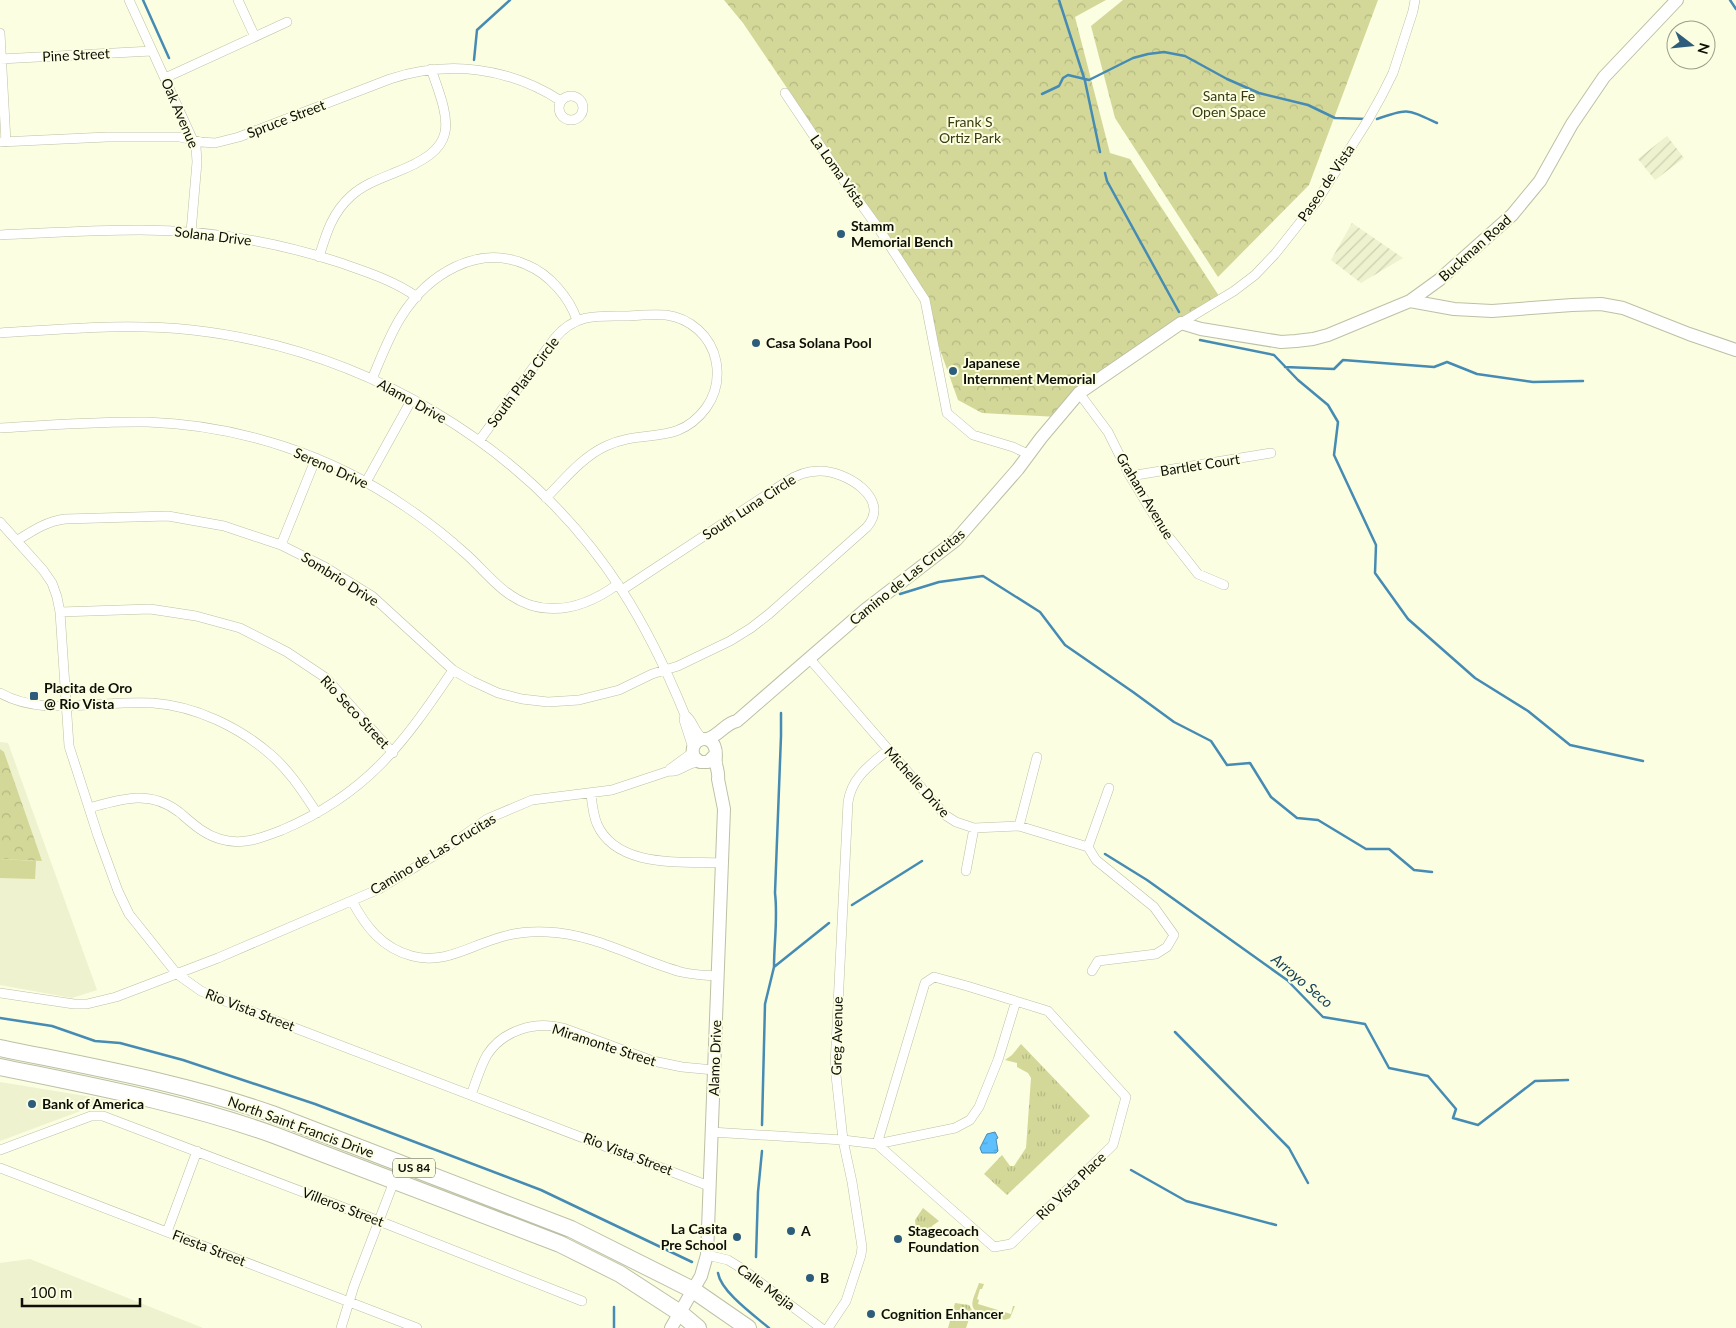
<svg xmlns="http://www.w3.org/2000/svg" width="1736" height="1328" font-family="Lato,sans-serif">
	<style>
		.built { fill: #eff2ce }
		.industrial { fill: url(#industrial-furrows) }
		.grass { fill: url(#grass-tufts) }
		.forest { fill: url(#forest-crowns) }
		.garden { fill: #d3d898 }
		.water { fill: url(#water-ripples); stroke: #468bb3 }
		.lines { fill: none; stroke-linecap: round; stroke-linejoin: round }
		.stream { stroke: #468bb3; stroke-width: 2.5 }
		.street-casing { stroke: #bdc0a5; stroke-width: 10 }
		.secondary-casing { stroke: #bdc0a5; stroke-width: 14 }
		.highway-casing { stroke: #bdc0a5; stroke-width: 18 }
		.street { stroke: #fff; stroke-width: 9 }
		.secondary { stroke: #fff; stroke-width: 12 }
		.highway { stroke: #fff; stroke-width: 16 }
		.poi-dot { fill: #2e5d7c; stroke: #fbfee1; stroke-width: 2 }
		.labels { text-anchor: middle; stroke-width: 4; stroke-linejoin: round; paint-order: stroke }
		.shield { fill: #fbfee1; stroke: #545647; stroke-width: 1 }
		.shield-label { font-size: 12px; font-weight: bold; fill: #0d0e05 }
		.street-label { font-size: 14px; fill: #0d0e05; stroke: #fbfee1 }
		.park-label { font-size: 14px; fill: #393b0f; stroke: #fbfee1 }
		.poi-label { font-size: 14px; font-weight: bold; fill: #0d0e05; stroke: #fbfee1; text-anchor: start }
		.water-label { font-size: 15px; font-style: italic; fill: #153e57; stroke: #fbfee1 }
	</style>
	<defs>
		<pattern id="industrial-furrows" width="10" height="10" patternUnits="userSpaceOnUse" patternTransform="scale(1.25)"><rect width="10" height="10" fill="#eff2ce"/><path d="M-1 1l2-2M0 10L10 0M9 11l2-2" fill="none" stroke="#ccceaf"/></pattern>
		<pattern id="grass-tufts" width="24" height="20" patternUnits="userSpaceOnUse" patternTransform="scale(1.25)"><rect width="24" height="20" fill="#d3d898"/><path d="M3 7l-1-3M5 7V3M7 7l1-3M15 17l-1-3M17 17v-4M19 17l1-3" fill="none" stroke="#b4b882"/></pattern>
		<pattern id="forest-crowns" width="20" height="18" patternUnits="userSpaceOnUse" patternTransform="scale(1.25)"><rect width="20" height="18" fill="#d3d898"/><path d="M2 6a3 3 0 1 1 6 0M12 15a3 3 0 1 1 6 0" fill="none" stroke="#b4b882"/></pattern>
		<pattern id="water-ripples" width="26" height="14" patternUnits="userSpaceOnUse" patternTransform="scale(1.25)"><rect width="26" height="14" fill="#5ec0fe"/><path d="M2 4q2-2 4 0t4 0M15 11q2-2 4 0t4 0" fill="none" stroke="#50a4d8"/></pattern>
	</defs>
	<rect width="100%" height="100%" fill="#fbfee1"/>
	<path class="built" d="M0,742L8,743L97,990L72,998L0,985Z
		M0,1082L110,1100L0,1141Z
		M30,1259L203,1328H0V1263Z"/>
	<path class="industrial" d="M1667,136L1684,158L1655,180L1638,159Z
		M1352,223L1403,258L1361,283L1331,260Z"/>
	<path class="grass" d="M1021,1044L1090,1116L1007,1195L984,1174L1002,1155L1010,1166H1014L1026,1148L1031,1078L1028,1073L1017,1067V1063L1005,1060L1012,1055Z
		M923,1208L939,1221L932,1226L929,1232L916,1228L915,1220Z
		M955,1303L969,1305L972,1310L966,1328H948Z"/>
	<path class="forest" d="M724,0H1106L1075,17L1110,153L1130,159L1221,299L1133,356L1058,417L982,413L958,400L919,291L789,91L743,23Z
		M1123,0H1378L1309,185L1218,277L1115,118L1091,26Z
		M0,749L4,752L42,861L0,859Z"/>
	<path class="garden" d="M0,859L36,861L35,879L0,878Z
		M979,1283L984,1284L982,1289H980L977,1299L979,1300L978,1304L1011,1314L1013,1306H1015L1010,1318C1004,1321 1001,1320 998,1315C993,1316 991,1314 986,1313C964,1312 974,1298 979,1283Z"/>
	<path class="water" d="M995,1132L998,1138L996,1139L998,1151L996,1153H982L980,1148L987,1134Z"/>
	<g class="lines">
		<path class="stream" d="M143,0L169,58
			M1059,0L1085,81L1100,152
			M1730,0L1736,9
			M474,60L477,30L510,0
			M1042,94L1059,86L1063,78L1068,75L1089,80L1133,58L1148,54L1164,52L1185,56L1227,79L1259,93L1308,105L1335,118L1367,119
			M1377,119C1408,108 1407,109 1437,123
			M1105,173L1107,181L1179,312
			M1200,340L1274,355L1298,380L1328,405L1338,422L1334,455L1376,545L1375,573L1408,619L1475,678L1528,711L1570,745L1643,761
			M1285,367L1334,369L1343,360L1434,367L1447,362L1477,374L1533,382L1583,381
			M900,594L939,582L983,576L1040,612L1065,645L1133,692L1174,722L1211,741L1227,765L1250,763L1271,797L1297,818L1318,820L1366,849H1389L1414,870L1432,872
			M1105,854L1147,880L1287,980L1323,1017L1365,1024L1389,1068L1428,1076L1456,1109L1453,1118L1478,1125L1535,1081L1568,1080
			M852,905L922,861
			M774,967C774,942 778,918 775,893L781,736V713
			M0,1018L52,1026L95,1041L120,1043L183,1060L315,1104L541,1190L692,1262
			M1175,1032L1289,1148L1308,1183
			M762,1125L765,1004L774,967L829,923
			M1131,1170L1186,1201L1276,1225
			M756,1257L758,1192L762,1151
			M718,1273C721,1292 755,1316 769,1328
			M614,1307V1328"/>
		<g class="street-casing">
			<path id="street" d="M129,0L196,147L197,162L191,232
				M238,0L255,37
				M0,33L6,142
				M0,59L152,51
				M165,78L287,22
				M785,93L842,178L879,229L925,300L947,413L973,435L1013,447L1028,454
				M559 108a12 12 0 1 1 24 0a12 12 0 1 1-24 0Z
				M0,142L107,137H180L201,142L215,143L239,137L390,79C448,60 509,67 561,101
				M0,235C47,233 93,230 140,230C208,230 277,242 341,263C367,272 395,281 417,297
				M319,257C326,234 332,213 351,196C363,185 379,179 394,173C459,148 452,127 431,69
				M1181,323L1234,291L1255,275L1275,254L1317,201L1368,120L1382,95L1393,73L1413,11L1415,0
				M0,333C64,329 128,323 192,330C363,349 527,444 621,589C647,629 667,671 685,715L684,720L693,748
				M372,379C381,358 389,336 401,317C428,274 478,243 527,265C549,274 569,297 577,320
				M1079,393L1108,432L1130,476L1161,527L1198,574L1224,585
				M0,428C49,425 98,421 147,422C239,425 331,455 406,507C427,521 447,537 466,554C486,572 503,596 530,605C562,615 592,603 618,584
				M479,441L555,338C576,313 598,316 628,316C640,315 653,314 666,315C690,318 711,336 716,361C719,377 716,394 706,408C677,447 643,428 606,446C582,457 564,480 546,498
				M1130,476L1271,453
				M366,482L412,399
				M0,522L43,570L52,583L57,597L60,612L69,746L98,836L118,891L129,914L177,974L201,991L232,1004L709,1186
				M18,540C32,531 47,521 65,519L168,516L224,526L281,545L325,567L372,596L453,670L472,681L498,693L522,699L548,702L579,700L619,690L652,674L678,666L730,641L751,628L769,614L867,527C892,498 844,470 819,471C806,471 796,475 786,482L622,590
				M281,545L316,458
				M60,612L150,609L196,616L240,628L287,652L326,678L393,753
				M809,658L945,815L956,822L974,828L1019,826L1088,847L1109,788
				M0,693C32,711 69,706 104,704C120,703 137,702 153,703C195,706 239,727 270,754C289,770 303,792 317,813
				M685,715C694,721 694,734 704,739
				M670,769L692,753
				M591,794C592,804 593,814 597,824C617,869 683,861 723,863
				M89,808C121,799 150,789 179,812C192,823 203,834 220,839C242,846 261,838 282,830C367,794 403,744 453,670
				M1019,826L1037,757
				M1088,847L1096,860L1154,907L1174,935L1167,947L1156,954L1098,961L1092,971
				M966,871L974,828
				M352,901C366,927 382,948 412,956C443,964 466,948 495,939C512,933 529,931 547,932C596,934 635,959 681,972C693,975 705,975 718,976
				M0,993L74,1004H87L116,997L218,958L379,889L442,851L487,819L532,800L612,790L669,771C680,773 689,761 700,762
				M471,1095C476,1082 480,1067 487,1055C503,1030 535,1021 563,1028L653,1061L682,1067L714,1070
				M711,1132L843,1140L877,1144L994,1247L1011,1244L1113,1145L1126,1097L1048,1011L967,986L934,977L925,983L877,1144L955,1128L970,1120L979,1107L998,1060L1016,1001
				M0,1150L91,1116H103L379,1221L582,1301
				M0,1168L417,1328
				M167,1232L197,1151
				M707,1255L728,1260L741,1268L821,1328
				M341,1328L354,1286L401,1163
				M828,1328L846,1301L861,1255L862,1247L852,1182L843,1140L835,1066L848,802C852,777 870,765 888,750"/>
		</g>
		<g class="secondary-casing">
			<path id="secondary" d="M1410,301L1454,309L1492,311L1572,305L1601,304L1623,308L1689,334L1736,350
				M707,739C719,736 725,723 737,721L865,610L956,540L1018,469L1041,438L1079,393L1181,323L1201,329L1281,342L1296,341L1313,339L1328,335L1410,301L1439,280L1512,215L1540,181L1572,124L1604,77L1677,0
				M671,1328L701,1276L707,1255L724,809L718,779C719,774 717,769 716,764C715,758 717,753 715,748C711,732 687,739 694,757L700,762H708L715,755"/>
		</g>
		<g class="highway-casing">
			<path id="highway" d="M0,1048C92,1067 184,1083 272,1114L571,1229L693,1290L748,1328
				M0,1067C92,1086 185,1103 274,1135L560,1244L620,1274L680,1313L698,1328"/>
		</g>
		<use href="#street" class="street"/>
		<use href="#secondary" class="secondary"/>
		<use href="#highway" class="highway"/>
	</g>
	<g class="poi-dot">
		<circle cx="841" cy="234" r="5"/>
		<circle cx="756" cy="343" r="5"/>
		<circle cx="953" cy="371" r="5"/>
		<rect x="29" y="691" width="10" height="10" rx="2.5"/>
		<circle cx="32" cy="1104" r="5"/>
		<circle cx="791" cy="1231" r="5"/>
		<circle cx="737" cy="1237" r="5"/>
		<circle cx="898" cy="1239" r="5"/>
		<circle cx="810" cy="1278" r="5"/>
		<circle cx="871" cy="1314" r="5"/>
	</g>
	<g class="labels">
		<rect class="shield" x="393" y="1158.5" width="42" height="19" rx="4"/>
		<g class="shield-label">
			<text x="414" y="1172">US 84</text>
		</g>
		<g class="street-label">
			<text transform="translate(76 55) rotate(-3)" y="5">Pine Street</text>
			<text transform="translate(180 113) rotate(67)" y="5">Oak Avenue</text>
			<text transform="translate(286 119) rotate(-21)" y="5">Spruce Street</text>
			<text transform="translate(838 171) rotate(55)" y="5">La Loma Vista</text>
			<text transform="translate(1326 183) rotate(-56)" y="5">Paseo de Vista</text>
			<text transform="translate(213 236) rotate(7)" y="5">Solana Drive</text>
			<text transform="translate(1475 248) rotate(-42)" y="5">Buckman Road</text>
			<text transform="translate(523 382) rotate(-53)" y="5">South Plata Circle</text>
			<text transform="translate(412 401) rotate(29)" y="5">Alamo Drive</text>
			<text transform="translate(1200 465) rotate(-9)" y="5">Bartlet Court</text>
			<text transform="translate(331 468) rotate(24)" y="5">Sereno Drive</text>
			<text transform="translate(1145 496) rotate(59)" y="5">Graham Avenue</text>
			<text transform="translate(749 507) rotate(-33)" y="5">South Luna Circle</text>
			<text transform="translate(907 577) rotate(-39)" y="5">Camino de Las Crucitas</text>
			<text transform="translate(340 579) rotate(32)" y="5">Sombrio Drive</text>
			<text transform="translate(355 712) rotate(47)" y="5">Rio Seco Street</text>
			<text transform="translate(917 782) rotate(48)" y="5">Michelle Drive</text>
			<text transform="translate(433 854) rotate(-31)" y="5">Camino de Las Crucitas</text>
			<text transform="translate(250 1010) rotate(21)" y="5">Rio Vista Street</text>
			<text transform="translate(837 1036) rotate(-89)" y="5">Greg Avenue</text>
			<text transform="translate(604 1045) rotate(18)" y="5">Miramonte Street</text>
			<text transform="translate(715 1058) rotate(-88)" y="5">Alamo Drive</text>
			<text transform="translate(301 1127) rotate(20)" y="5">North Saint Francis Drive</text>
			<text transform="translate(628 1154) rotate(21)" y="5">Rio Vista Street</text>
			<text transform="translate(1071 1186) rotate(-44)" y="5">Rio Vista Place</text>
			<text transform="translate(343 1207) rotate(21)" y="5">Villeros Street</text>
			<text transform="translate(209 1248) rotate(21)" y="5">Fiesta Street</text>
			<text transform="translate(766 1287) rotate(36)" y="5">Calle Mejia</text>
		</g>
		<g class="park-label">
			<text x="1229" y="101">Santa Fe<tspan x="1229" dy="16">Open Space</tspan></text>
			<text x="970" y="127">Frank S<tspan x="970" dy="16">Ortiz Park</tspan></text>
		</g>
		<g class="poi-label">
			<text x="851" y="231">Stamm<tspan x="851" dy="16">Memorial Bench</tspan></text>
			<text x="766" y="348">Casa Solana Pool</text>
			<text x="963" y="368">Japanese<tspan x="963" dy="16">Internment Memorial</tspan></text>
			<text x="44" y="693">Placita de Oro<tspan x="44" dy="16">@ Rio Vista</tspan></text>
			<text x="42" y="1109">Bank of America</text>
			<text x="727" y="1234" text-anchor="end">La Casita<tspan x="727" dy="16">Pre School</tspan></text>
			<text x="801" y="1236">A</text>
			<text x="908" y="1236">Stagecoach<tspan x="908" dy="16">Foundation</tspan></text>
			<text x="820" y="1283">B</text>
			<text x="881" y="1319">Cognition Enhancer</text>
		</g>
		<g class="water-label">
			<text transform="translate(1302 981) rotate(40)" y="5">Arroyo Seco</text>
		</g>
	</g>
	<g transform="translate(1691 45) rotate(106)"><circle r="24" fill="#fbfee1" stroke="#9c9e89"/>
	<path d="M0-4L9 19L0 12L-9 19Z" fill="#2e5d7c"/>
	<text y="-8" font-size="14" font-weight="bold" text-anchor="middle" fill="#0d0e05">N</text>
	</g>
	<path d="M22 1298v8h118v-8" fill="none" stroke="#0d0e05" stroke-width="2.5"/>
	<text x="30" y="1298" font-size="15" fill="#0d0e05" stroke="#fbfee1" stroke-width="4" paint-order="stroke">100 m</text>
</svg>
